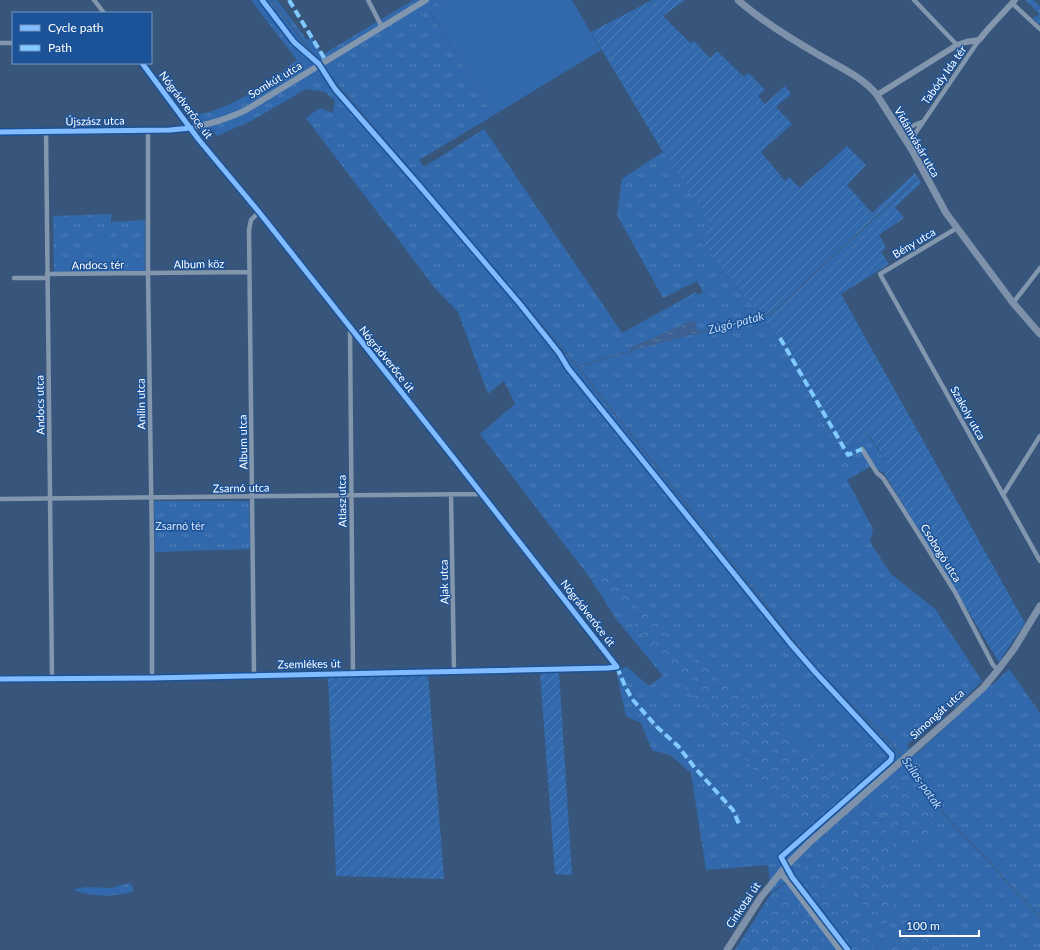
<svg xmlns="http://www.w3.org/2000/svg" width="1040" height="950" font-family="Lato,sans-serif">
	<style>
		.grass { fill: url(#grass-tufts); fill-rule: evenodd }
		.forest { fill: url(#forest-crowns) }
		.garden { fill: url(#garden-furrows) }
		.pitch { fill: #3169ac }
		.water { fill: url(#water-ripples) }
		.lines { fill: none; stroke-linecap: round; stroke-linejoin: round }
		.stream { stroke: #3c6192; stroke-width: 1.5 }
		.minor { stroke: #8296ad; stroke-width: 4.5 }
		.tertiary { stroke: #8296ad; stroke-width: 6 }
		.secondary { stroke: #7d92aa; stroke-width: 7 }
		.quiet { stroke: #80caff; stroke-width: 4; stroke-dasharray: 8 4; stroke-linecap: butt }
		.cycleway-casing { stroke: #1c5297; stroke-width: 8 }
		.cycleway { stroke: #80bcff; stroke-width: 5 }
		.labels { text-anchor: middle; stroke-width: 3; stroke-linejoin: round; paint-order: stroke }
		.street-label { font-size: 11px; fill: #fff; stroke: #1c5297 }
		.park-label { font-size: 11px; fill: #d7e8fb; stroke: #1c5297 }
		.water-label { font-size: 12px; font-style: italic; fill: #bdd7f6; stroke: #1c5297 }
	</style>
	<defs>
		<pattern id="grass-tufts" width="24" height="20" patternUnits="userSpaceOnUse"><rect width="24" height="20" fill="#3169ac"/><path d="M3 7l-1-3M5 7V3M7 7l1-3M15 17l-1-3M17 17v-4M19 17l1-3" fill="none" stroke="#5080b8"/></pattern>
		<pattern id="forest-crowns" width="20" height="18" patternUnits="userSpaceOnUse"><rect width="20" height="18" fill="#3169ac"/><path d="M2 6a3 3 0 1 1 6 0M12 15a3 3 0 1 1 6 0" fill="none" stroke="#5080b8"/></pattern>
		<pattern id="garden-furrows" width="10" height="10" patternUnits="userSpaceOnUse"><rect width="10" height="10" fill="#3169ac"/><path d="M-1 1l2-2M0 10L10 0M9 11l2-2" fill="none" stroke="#5080b8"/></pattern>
		<pattern id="water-ripples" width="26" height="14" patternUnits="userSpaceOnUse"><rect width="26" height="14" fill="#3c6192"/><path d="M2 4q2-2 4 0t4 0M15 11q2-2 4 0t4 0" fill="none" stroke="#5979a2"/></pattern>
	</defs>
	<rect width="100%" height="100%" fill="#38567b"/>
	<path class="grass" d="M251,0H277L307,40L312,37L322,55L413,0H447L429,11L494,115L419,160L424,167L484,129L622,333L696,292L697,295L703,292L697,281L663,298L617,215L622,179L663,152L713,226L700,241L777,336L840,451L869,436L889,467L884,473L871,466L847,480L873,529L870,542L891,574L935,609L982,681L955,708L951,704L907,745L915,755L961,713L989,685H992L1009,669L1040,713V950H736L777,890L794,877L774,890L771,894L768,865L706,870L691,773L670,755L652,750L641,723L626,716L616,670L627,667L649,686L663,676L617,620L590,578L480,434L515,404L504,381L488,394L458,312L434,287L306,118L320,108L333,113L335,101L325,92L306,89L251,121L217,136L213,130L202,134L188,115C195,114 204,114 212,111C243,101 272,80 297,60ZM595,577L806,828L816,846L806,833Z
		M111,214V222L145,220V272H54L53,216Z
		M154,501H249L250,549L155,552Z
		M129,883L133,887V892C108,897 99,897 75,891L74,889L88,887L111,888Z"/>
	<path class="forest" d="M604,570L657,621L677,656L689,666L700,655L736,684L759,695L830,778L849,767L894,846L883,865L894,908L883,931L806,833L595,577Z
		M904,768L914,780L907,787L914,800L927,806L933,824V836L923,849C919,848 914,848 911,846C894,835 883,813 872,796Z
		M809,864L874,947L872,950H852L794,876Z
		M777,889H785L789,893L832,950H735L771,894Z
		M904,918L947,950H891L889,947Z"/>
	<path class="garden" d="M652,0H685L663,16L690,43L694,41L710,58L717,51L744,77L749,73L765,90L758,96L765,104L785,86L791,94L776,107L792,124L761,152L785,181L789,177L800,188L847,146L866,165L847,185L872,213L915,173L921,183L895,207L904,218L879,235L886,248L881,252L889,264L841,294L1025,623L999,662L884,473L889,467L870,436L840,451L777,336L700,241L712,226L663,152L591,32Z
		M1025,0H1034L1040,6V25L1033,19L1035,16L1038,17L1039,13Z
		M559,672L572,875L555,874L540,673Z
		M428,674L444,879L336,876L328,675Z"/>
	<path class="pitch" d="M447,0H572L601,50L494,115L429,10Z
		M92,235L111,236L110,267H92Z"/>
	<path class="water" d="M694,320L699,333L631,351L629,348Z"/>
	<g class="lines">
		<path class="stream" d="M271,0L320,63
			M322,66L577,366L818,671L903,756
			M697,333L771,314L918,178
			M578,366L632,351
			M908,759L912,764L945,815L1040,917"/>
		<path class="minor" d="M94,0L104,13
			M368,0L382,27
			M914,0L957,45
			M1012,3L1040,29
			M0,43H13
			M897,128L912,126L922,122
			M148,130V274L152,550V678
			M46,131L52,678
			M908,144L979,40
			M957,228L880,274L1040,561
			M47,274L249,272
			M14,278H48
			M1013,303L1040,268
			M350,328L353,674
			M862,449L877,473L883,478L896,498L955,592L993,665L998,670
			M451,494L454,670
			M1003,495L1040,436
			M0,499L482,494
			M254,675L249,230L251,220L259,212
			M0,679L152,678L608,668L617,667L452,456L259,212L199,140L142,63"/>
		<path class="tertiary" d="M877,95L957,45L966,42L979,40L989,28L1015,0
			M0,132L170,130C197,128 221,122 246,110L426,0
			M780,873L788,881L840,950"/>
		<path class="secondary" d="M738,0C763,22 791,39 819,55C839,67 863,77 877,95L912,150L946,213L1013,303L1040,334
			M727,950L761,897L786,866L810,842L958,711L983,688L998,670L1014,649L1040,606"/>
		<path class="quiet" d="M289,0L326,61
			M780,338L848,455L862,449
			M617,667L625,686L632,699L657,727L678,746L695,768L733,810L739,824"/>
		<g class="cycleway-casing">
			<path id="cycleway" d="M262,0L294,42L319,64L335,89L418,184L520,304L559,353L568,368L790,643L816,673L892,755L891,760L781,857L792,877L848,950
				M0,132L170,130L191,128
				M0,679L152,678L608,668L617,667L452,456L259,212L199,140L142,63"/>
		</g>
		<use href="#cycleway" class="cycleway"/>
	</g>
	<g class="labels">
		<g class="street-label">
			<text transform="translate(944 75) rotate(-55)" y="4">Tabódy Ida tér</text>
			<text transform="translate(275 80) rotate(-31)" y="4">Somkút utca</text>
			<text transform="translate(186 105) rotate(53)" y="4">Nógrádverőce út</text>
			<text transform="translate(95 121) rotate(-1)" y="4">Újszász utca</text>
			<text transform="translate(917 142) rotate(60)" y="4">Vidámvásár utca</text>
			<text transform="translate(914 243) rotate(-31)" y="4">Bény utca</text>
			<text transform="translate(199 264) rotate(-1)" y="4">Album köz</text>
			<text transform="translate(98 265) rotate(-1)" y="4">Andocs tér</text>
			<text transform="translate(387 359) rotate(51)" y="4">Nógrádverőce út</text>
			<text transform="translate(141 404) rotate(-91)" y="4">Anilin utca</text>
			<text transform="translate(40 405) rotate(-91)" y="4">Andocs utca</text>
			<text transform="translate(968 413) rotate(61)" y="4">Szakoly utca</text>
			<text transform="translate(243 442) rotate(-91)" y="4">Album utca</text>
			<text transform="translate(241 488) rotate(-1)" y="4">Zsarnó utca</text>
			<text transform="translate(342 501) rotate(-91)" y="4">Atlasz utca</text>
			<text transform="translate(941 553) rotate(58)" y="4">Csobogó utca</text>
			<text transform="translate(444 582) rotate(-91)" y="4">Ajak utca</text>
			<text transform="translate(588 613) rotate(52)" y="4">Nógrádverőce út</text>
			<text transform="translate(309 664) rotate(-1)" y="4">Zsemlékes út</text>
			<text transform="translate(937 714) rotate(-42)" y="4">Simongát utca</text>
			<text transform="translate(743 905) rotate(-56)" y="4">Cinkotai út</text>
		</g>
		<g class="park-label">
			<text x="180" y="530">Zsarnó tér</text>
		</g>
		<g class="water-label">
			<text transform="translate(736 323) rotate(-15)" y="4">Zúgó-patak</text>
			<text transform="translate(922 783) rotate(55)" y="4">Szilas-patak</text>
		</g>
	</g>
	<rect x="12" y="12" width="140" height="52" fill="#1c5297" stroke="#7797c1"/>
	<rect x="20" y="25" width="20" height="6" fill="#80bcff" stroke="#7797c1"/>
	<text x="48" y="32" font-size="12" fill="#ffffff">Cycle path</text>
	<rect x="20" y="45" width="20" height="6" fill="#80caff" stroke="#7797c1"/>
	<text x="48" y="52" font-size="12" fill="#ffffff">Path</text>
	<path d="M900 930v6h79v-6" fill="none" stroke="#ffffff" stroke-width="2"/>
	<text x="906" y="930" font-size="12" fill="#ffffff" stroke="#1c5297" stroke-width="3" paint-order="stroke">100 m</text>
</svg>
